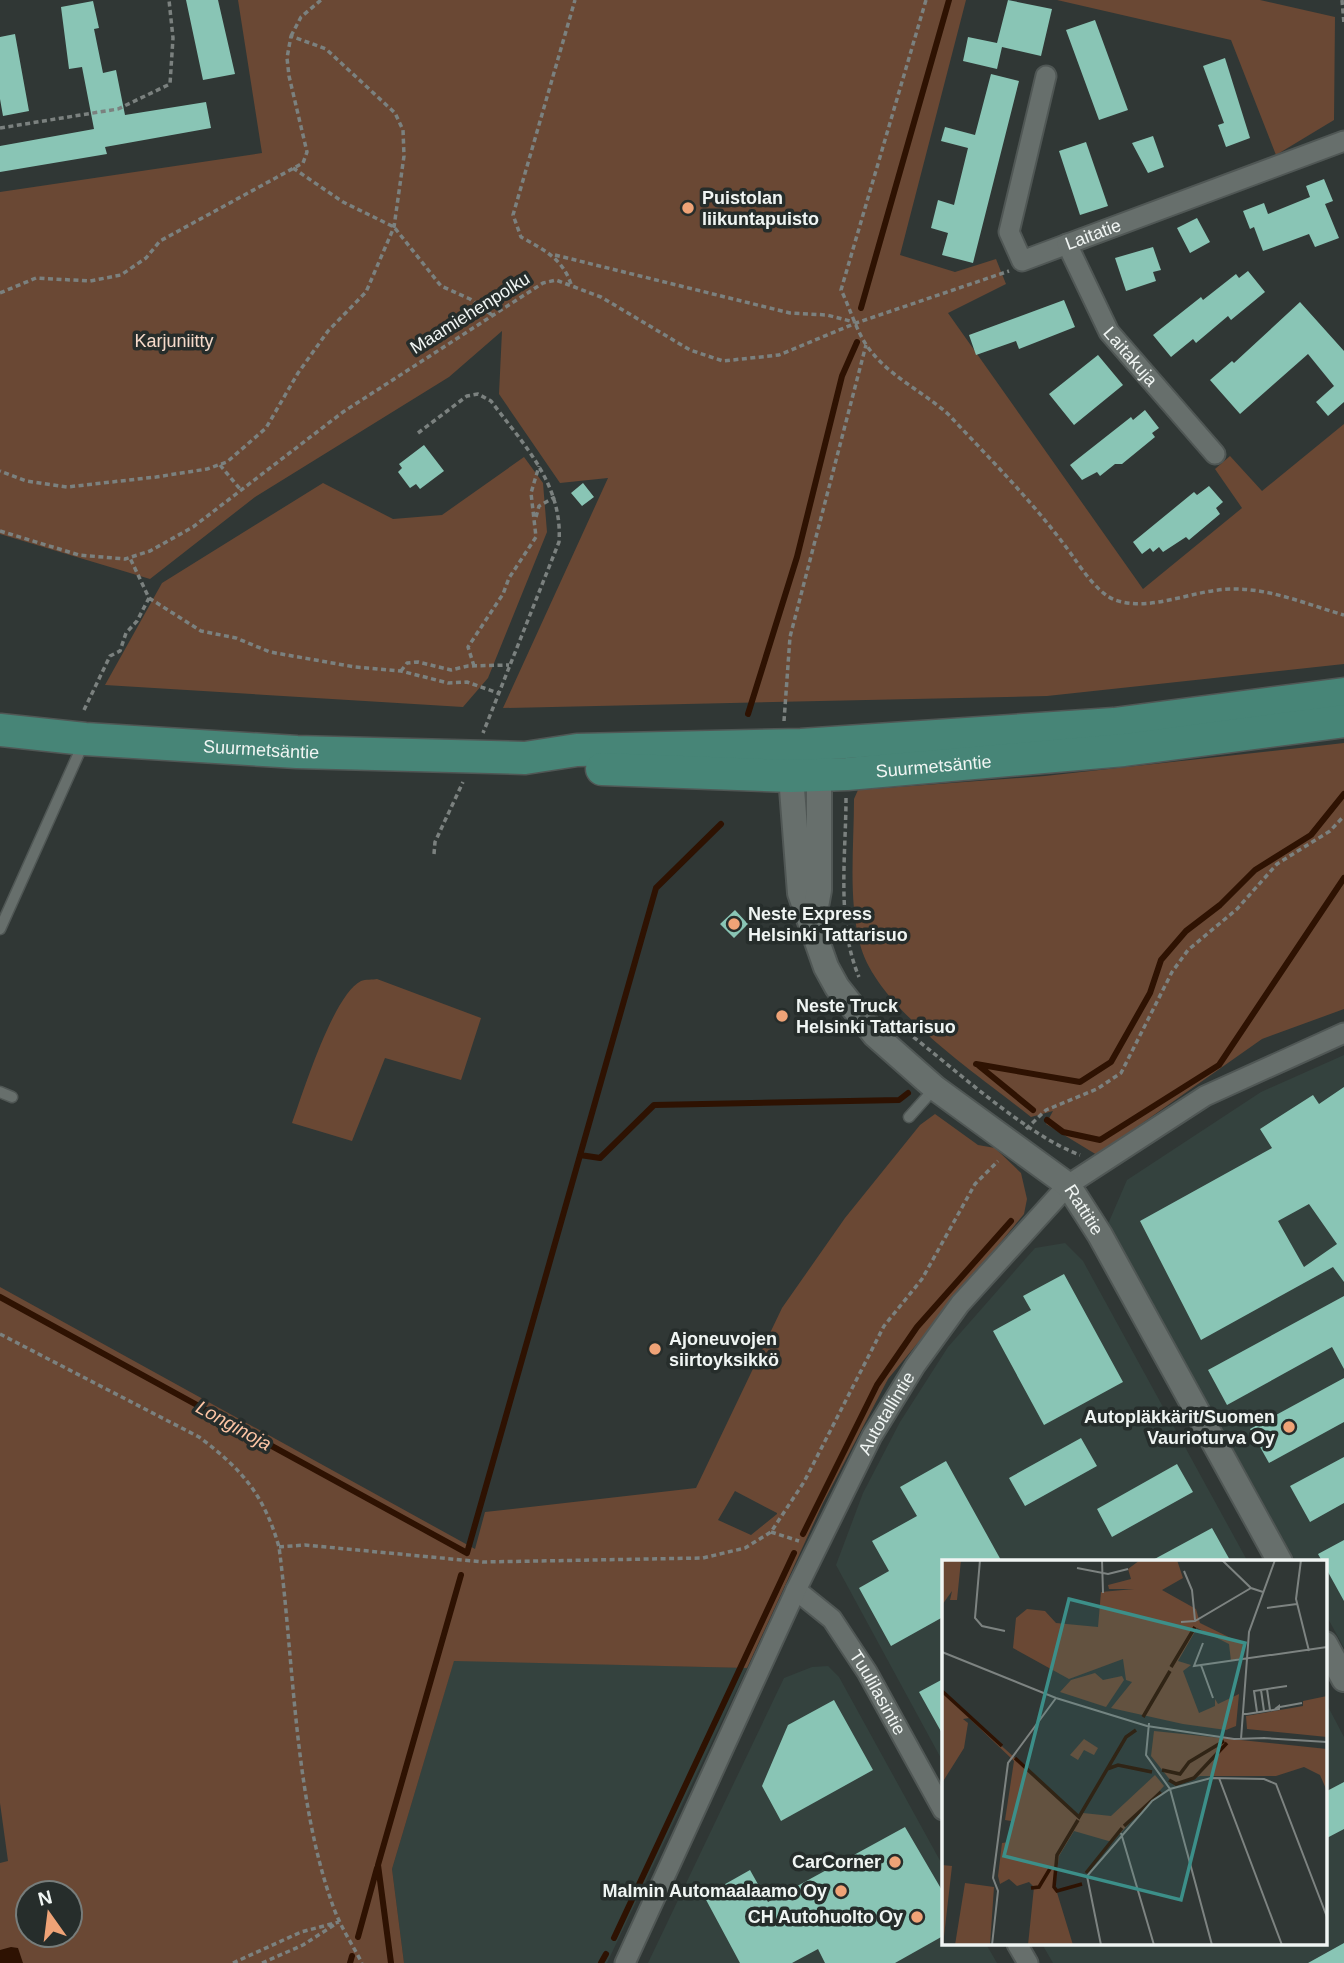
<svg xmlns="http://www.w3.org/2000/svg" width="1344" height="1963" font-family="Arial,sans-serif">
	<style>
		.built { fill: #34423e }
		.green { fill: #6a4834; fill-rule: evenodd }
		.water { fill: #2e1202 }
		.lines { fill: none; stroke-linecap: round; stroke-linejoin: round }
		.stream { stroke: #2e1202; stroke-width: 6 }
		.building { fill: #89c5b5; fill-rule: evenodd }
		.service-casing { stroke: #505755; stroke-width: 13 }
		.minor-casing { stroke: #505755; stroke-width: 23 }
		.tertiary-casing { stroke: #505755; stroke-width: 28 }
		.primary-casing { stroke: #505755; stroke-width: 35 }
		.path { stroke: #7b817f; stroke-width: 3.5; stroke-dasharray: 5 3.5; stroke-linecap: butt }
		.service { stroke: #676f6c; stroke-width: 10 }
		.minor { stroke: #676f6c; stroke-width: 19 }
		.tertiary { stroke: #676f6c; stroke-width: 24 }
		.primary { stroke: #478577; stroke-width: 32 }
		.poi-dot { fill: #efa377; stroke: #262d2b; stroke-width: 2.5 }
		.labels { text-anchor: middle; stroke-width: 7; stroke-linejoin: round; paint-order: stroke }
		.poi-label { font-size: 18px; font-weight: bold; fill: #f0f5f3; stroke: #262d2b; text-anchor: start }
		.street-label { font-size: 18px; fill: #f0f5f3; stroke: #262d2b }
		.park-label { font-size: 18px; fill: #f6daca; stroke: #262d2b }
		.water-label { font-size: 19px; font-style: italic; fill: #fdc5a5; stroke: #262d2b }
		.inset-river { fill: none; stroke: #2e1202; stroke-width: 3.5 }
		.inset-road { fill: none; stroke: #7d8381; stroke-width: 2 }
		.view { fill: #3c8f89; fill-opacity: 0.15; stroke: #3c8f89; stroke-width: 3.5 }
		.inset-edge { fill: none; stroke: #f0f5f3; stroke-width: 3.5 }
	</style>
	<rect width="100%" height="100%" fill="#303735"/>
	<path class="built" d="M1344,1055V1648L1325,1613V1562H1296L1108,1224L1127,1180L1261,1092Z
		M1065,1243L1083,1261L1248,1562H943V1762L836,1565L863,1493L900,1422L948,1347L1035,1248Z
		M454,1660L747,1668L607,1963H404L392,1869Z
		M828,1666L839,1677L943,1866V1944H986L997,1963H648L784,1678L812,1667Z
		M1325,1701L1344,1737V1963H1053L1042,1944H1325Z"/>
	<path class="green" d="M238,0H966L900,255L955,272L996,259L1006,284L948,313L1143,589L1242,508L1215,469L1230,456L1262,491L1344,424V664L1047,696L503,708L608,478L560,483L499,394L502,331L449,377L255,497L150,579L0,534V192L262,153Z
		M1057,0H1260L1335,17L1334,120L1276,155L1231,40Z
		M524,457L543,483L547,532L488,678L463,707L105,685L162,583L323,483L393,519L442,515Z
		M1344,743V1009L1262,1039L1097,1155L1046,1124L1053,1111L1031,1117C979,1075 876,1008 860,944C848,898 854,846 854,799L858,790L1045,776Z
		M377,979L481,1018L461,1080L385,1058L352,1141L292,1123C303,1093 333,995 361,981C365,979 373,980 377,979Z
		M935,1114L978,1145L995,1148L1021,1173L1027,1199L1024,1214L888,1379L823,1503L747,1668L454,1661L392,1869L404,1963H0V1863L8,1861L0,1803V1287L475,1549L485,1512L696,1488L782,1308L845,1218L920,1125ZM735,1491L777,1513V1514L751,1535L718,1520ZM28,1893H70V1935H28Z"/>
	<path class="water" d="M11,1947L18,1948L23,1963H0V1950Z"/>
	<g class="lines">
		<path class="stream" d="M861,308L949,0
			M748,714L797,557L842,376L857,342
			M976,1064L1080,1082L1111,1062L1150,993L1161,960L1186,931L1220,905L1255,870L1311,835L1344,794
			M978,1065L1033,1110
			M1047,1120L1063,1132L1100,1140L1219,1065L1344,878
			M580,1155L600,1158L654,1105L899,1100L908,1093
			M0,1297L467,1553L656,888L721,824
			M803,1534L877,1385L917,1327L1011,1221
			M358,1937L377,1868
			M614,1938L794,1553
			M350,1963L352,1956
			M391,1963L378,1865L461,1575
			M601,1963L606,1954"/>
	</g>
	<path class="building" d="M186,0H218L235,74L203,80Z
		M1008,0L1052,9L1041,56L1002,47L997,69L963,61L968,37L997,43Z
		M93,1L99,28L94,29L103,73L116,70L125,115L206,102L211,128L105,147L107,154L0,172V146L94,129L82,67L69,69L61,7Z
		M1095,20L1128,110L1099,120L1066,30Z
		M15,34L29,111L3,116L0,99V37Z
		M1225,58L1250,138L1226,147L1218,125L1224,123L1203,66Z
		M991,74L1019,81L973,263L942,255L948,233L931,228L938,200L954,205L968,148L941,141L945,127L975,135Z
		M1153,136L1164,167L1148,173L1132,143Z
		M1086,142L1108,206L1080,215L1059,151Z
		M1324,179L1333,201L1325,204L1339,238L1315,247L1309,234L1263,251L1254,227L1250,229L1243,211L1264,203L1268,214L1310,197L1306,186Z
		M1197,218L1210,242L1190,253L1177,228Z
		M1153,247L1161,270L1153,272L1156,281L1126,291L1115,258Z
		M1248,271L1265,292L1231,320L1228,316L1196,343L1193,339L1171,357L1153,335L1201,297L1203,300L1236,274L1239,278Z
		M1064,300L1075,327L1019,349L1016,341L976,355L969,335Z
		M1300,302L1344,351V402L1328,416L1316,402L1334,386L1308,354L1240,414L1210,380L1232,361L1234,363Z
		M1098,355L1123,385L1074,425L1049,394Z
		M1145,410L1159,428L1152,433L1155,437L1122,464H1115L1100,476L1097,472L1082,480L1070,465L1131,417L1133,420Z
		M424,445L444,471L420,489L416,484L410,488L398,472L402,468L399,464Z
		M583,483L594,497L582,506L571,493Z
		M1209,486L1223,502L1216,508L1220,514L1189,540L1186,537L1163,552L1159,547L1153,552L1150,548L1142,554L1133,542L1194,492L1197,495Z
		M735,910L748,924L734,938L720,924Z
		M1344,1087V1282L1333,1267L1201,1340L1140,1221L1272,1148L1260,1129L1313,1095L1319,1104ZM1309,1204L1337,1244L1304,1267L1278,1221Z
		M1064,1274L1123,1382L1044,1425L993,1331L1031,1310L1023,1296Z
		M1344,1296V1369L1332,1347L1227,1405L1208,1370Z
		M1344,1378V1422L1269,1463L1250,1429Z
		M1081,1438L1097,1466L1025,1506L1009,1478Z
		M1344,1457V1503L1310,1522L1290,1486Z
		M946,1461L1002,1562H943V1617L891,1646L859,1588L889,1571L872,1541L917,1516L900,1487Z
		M1177,1464L1193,1492L1112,1537L1097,1509Z
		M1212,1528L1231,1562H1149Z
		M1344,1540V1601L1318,1554Z
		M943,1679V1735L919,1692Z
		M834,1700L873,1770L781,1821L762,1786L788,1725Z
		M1344,1782V1829L1325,1839V1792Z
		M905,1827L943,1892V1936L895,1963H825L818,1949L792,1963H740L704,1896L750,1870L768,1902Z
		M1344,1943V1963H1308Z"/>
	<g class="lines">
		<g class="service-casing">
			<path id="service" d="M0,929L83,744
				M0,1092L12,1097
				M909,1117L934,1089"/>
		</g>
		<g class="minor-casing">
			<g id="minor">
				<path id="s1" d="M1046,76L1009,232L1022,261L1344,141"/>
				<path id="s2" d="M1067,244L1109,332L1215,454"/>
				<path id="s3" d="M796,1590L832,1619L867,1672L943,1810"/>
				<path d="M1017,1944L1028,1963"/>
				<path id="s4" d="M625,1963L796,1590L872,1436L915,1366L960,1304L1068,1185L1205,1096L1344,1033"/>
			</g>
		</g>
		<g class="tertiary-casing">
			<g id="tertiary">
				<path id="s5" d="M797,759L791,776L800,893L826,967L837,987L875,1035L935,1088L1068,1185L1100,1235L1280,1562"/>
				<path d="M809,759L819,776V890L813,923"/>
				<path d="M1325,1644L1344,1679"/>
			</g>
		</g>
		<g class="primary-casing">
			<g id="primary">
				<path id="s6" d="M0,730L85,739L297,752L525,758L577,750L801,745L1114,724L1344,694"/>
				<path id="s7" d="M602,769L791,776L847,774L1124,750L1344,721"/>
			</g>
		</g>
		<path class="path" d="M926,0L841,290C850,308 856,330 867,346C888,376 921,390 948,414C992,461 1037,506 1074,558C1083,571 1099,594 1115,600C1152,613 1196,588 1235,589C1272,589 1309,605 1344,615
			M1342,0L1344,24
			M291,36L301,17L321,0
			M0,128L118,109L170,84L173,38L169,0
			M293,168L343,202L394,227L441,286L470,299L492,315
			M555,255L790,313L827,315L854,322
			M571,284C562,258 544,250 521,237L513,215L575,0
			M0,293L36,278L90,281L121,275L146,258L160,241L303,163L307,152L289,76L287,58L291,36L326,49L395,113L403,130L404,156L394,227L366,292L328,331L298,373L266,428L227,462L207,469L156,477L67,487L26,481L0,471
			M418,433L467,396L478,394L491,401C523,444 563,484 559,542L483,733
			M220,465L240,489
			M536,517L539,506L555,497
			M0,531L79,555L125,559L150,551L193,527L343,412L543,283L556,280L601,297L690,350L723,361L779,355L856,323L1009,271
			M149,598L201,631L236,638L270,652L355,667L401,671L448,683L467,682L498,693
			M474,666L468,647L503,594L509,578L536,537L531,493L539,466
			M401,671L407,663L418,662L451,670L468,666L509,665
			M84,710L110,656L120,651L126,633L137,621L149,598L130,558
			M784,721L790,637L866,345
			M846,798C846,855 836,923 859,977
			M434,854L435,842L463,782
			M907,1032C955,1069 1026,1135 1080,1155
			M1026,1129L1046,1110L1097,1089L1121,1073L1172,972L1188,950L1237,909L1277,864L1330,831L1344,816
			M0,1334L199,1437C242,1469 264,1495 279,1547C294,1661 294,1798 333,1906C340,1926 352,1944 362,1963
			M771,1532L799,1541
			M279,1547L305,1545L483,1562L703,1558L745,1548L771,1532L804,1482L884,1326L922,1279L975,1184L998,1161
			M233,1963L301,1932L339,1922
			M262,1963L303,1945L334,1925"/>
		<use href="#service" class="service"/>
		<use href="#minor" class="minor"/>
		<use href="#tertiary" class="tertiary"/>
		<use href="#primary" class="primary"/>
	</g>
	<g class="poi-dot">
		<circle cx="688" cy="208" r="7"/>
		<circle cx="734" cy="924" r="7"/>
		<circle cx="782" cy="1016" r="7"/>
		<circle cx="655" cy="1349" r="7"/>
		<circle cx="1289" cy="1427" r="7"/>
		<circle cx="895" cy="1862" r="7"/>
		<circle cx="841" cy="1891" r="7"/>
		<circle cx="917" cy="1917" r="7"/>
	</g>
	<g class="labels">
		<g class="poi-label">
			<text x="702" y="204">Puistolan<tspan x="702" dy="21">liikuntapuisto</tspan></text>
			<text x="748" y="920">Neste Express<tspan x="748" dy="21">Helsinki Tattarisuo</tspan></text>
			<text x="796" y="1012">Neste Truck<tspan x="796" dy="21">Helsinki Tattarisuo</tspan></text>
			<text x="669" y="1345">Ajoneuvojen<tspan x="669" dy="21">siirtoyksikkö</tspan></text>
			<text x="1275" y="1423" text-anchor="end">Autopläkkärit/Suomen<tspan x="1275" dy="21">Vaurioturva Oy</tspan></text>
			<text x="881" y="1868" text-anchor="end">CarCorner</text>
			<text x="827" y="1897" text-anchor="end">Malmin Automaalaamo Oy</text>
			<text x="903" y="1923" text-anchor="end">CH Autohuolto Oy</text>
		</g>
		<g class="street-label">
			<text dy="6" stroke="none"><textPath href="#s1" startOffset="268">Laitatie</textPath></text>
			<text transform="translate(470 313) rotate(-32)" y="6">Maamiehenpolku</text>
			<text dy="6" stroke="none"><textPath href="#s2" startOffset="130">Laitakuja</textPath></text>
			<text dy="6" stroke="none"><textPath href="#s6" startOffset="262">Suurmetsäntie</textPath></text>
			<text dy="6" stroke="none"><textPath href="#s7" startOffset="332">Suurmetsäntie</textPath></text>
			<text dy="6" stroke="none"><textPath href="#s5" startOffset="572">Rattitie</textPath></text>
			<text dy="6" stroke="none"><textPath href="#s4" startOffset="609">Autotallintie</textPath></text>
			<text dy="6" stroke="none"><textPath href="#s3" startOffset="133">Tuulilasintie</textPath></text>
		</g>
		<g class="park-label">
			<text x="174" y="347">Karjuniitty</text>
		</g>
		<g class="water-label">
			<text transform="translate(234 1425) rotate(29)" y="7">Longinoja</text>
		</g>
	</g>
	<g transform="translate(942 1560)">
		<rect width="385" height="385" fill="#303735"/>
		<path d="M0,0H19L15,40H8L10,31L0,45ZM198,0H235L241,18L220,30L254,49L258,63L301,84L298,98L289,101L287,84L255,68L236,101L249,105L241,111L257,153L273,146V139L276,144L297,134L294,166L284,170L241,164L169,148L190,122L184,120L181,99L127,119L71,88L74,58L85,49L103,51L114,63L156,67L159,32L192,29H167L166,25L189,19L186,9ZM153,113L161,120L180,116L182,120L164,147L118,132L129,120ZM0,132L138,257L141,253L169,256L213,215L222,226L170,282L132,271L117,296L113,326L131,385H86L92,327L87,322L75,326L67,319L58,324L56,316L60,283L67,282L69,261L63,260L72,201L27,158L21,159L26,163L22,188L0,223ZM385,136V177L305,169L304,156L361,146V141ZM212,171L385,189V231L378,215L362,207L334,216H258L233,226L209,196ZM142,179L156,188L152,195L142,190L136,200L128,195ZM0,305L10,306L1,385H0ZM23,323L52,327L48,385H13Z" fill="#6a4834"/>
		<path class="inset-river" d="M229,107L253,67M0,131L60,186M201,157L228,111M73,198L137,257L184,177L194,170M165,209L176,205L210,212M220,210L238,214L247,202L282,181M227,220L234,224L252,218L285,183M136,260L115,295L112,327L115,331L140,324M182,266L219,232M144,313L180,268M89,328L97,327L109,307"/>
		<path class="inset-road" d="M38,0L33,58L40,66L63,71M160,0L161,33M280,0L309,28L321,32M359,0L354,39L367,91M135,8L166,14L186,9M242,11L250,30L253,60M325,48L355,44M239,62L253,61L309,28M261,83L252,106L385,87M0,92L114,138L205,166L292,179L323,178M259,105L271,138M325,129L328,150M319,130L322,151M338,147L360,143M315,152L312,131L345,126M301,154H305L337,149V146L333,149M207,163L204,195L228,229L270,385M321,178L385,182M299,179L307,72L333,0M277,218L340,385M179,273L212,385M50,385L56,331L51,318L66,203L114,138M159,385L145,316L210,241L228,229L269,218L322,219L334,224L385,357"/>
		<path class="view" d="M127,39L303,83L239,340L62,296Z"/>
		<rect width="385" height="385" class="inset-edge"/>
	</g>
	<g transform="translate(49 1914) rotate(346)"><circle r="33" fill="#262d2b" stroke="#777d7b" stroke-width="2"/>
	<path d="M0-5L12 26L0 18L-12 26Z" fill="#efa377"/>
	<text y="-10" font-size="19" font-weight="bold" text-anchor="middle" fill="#f0f5f3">N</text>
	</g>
</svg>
